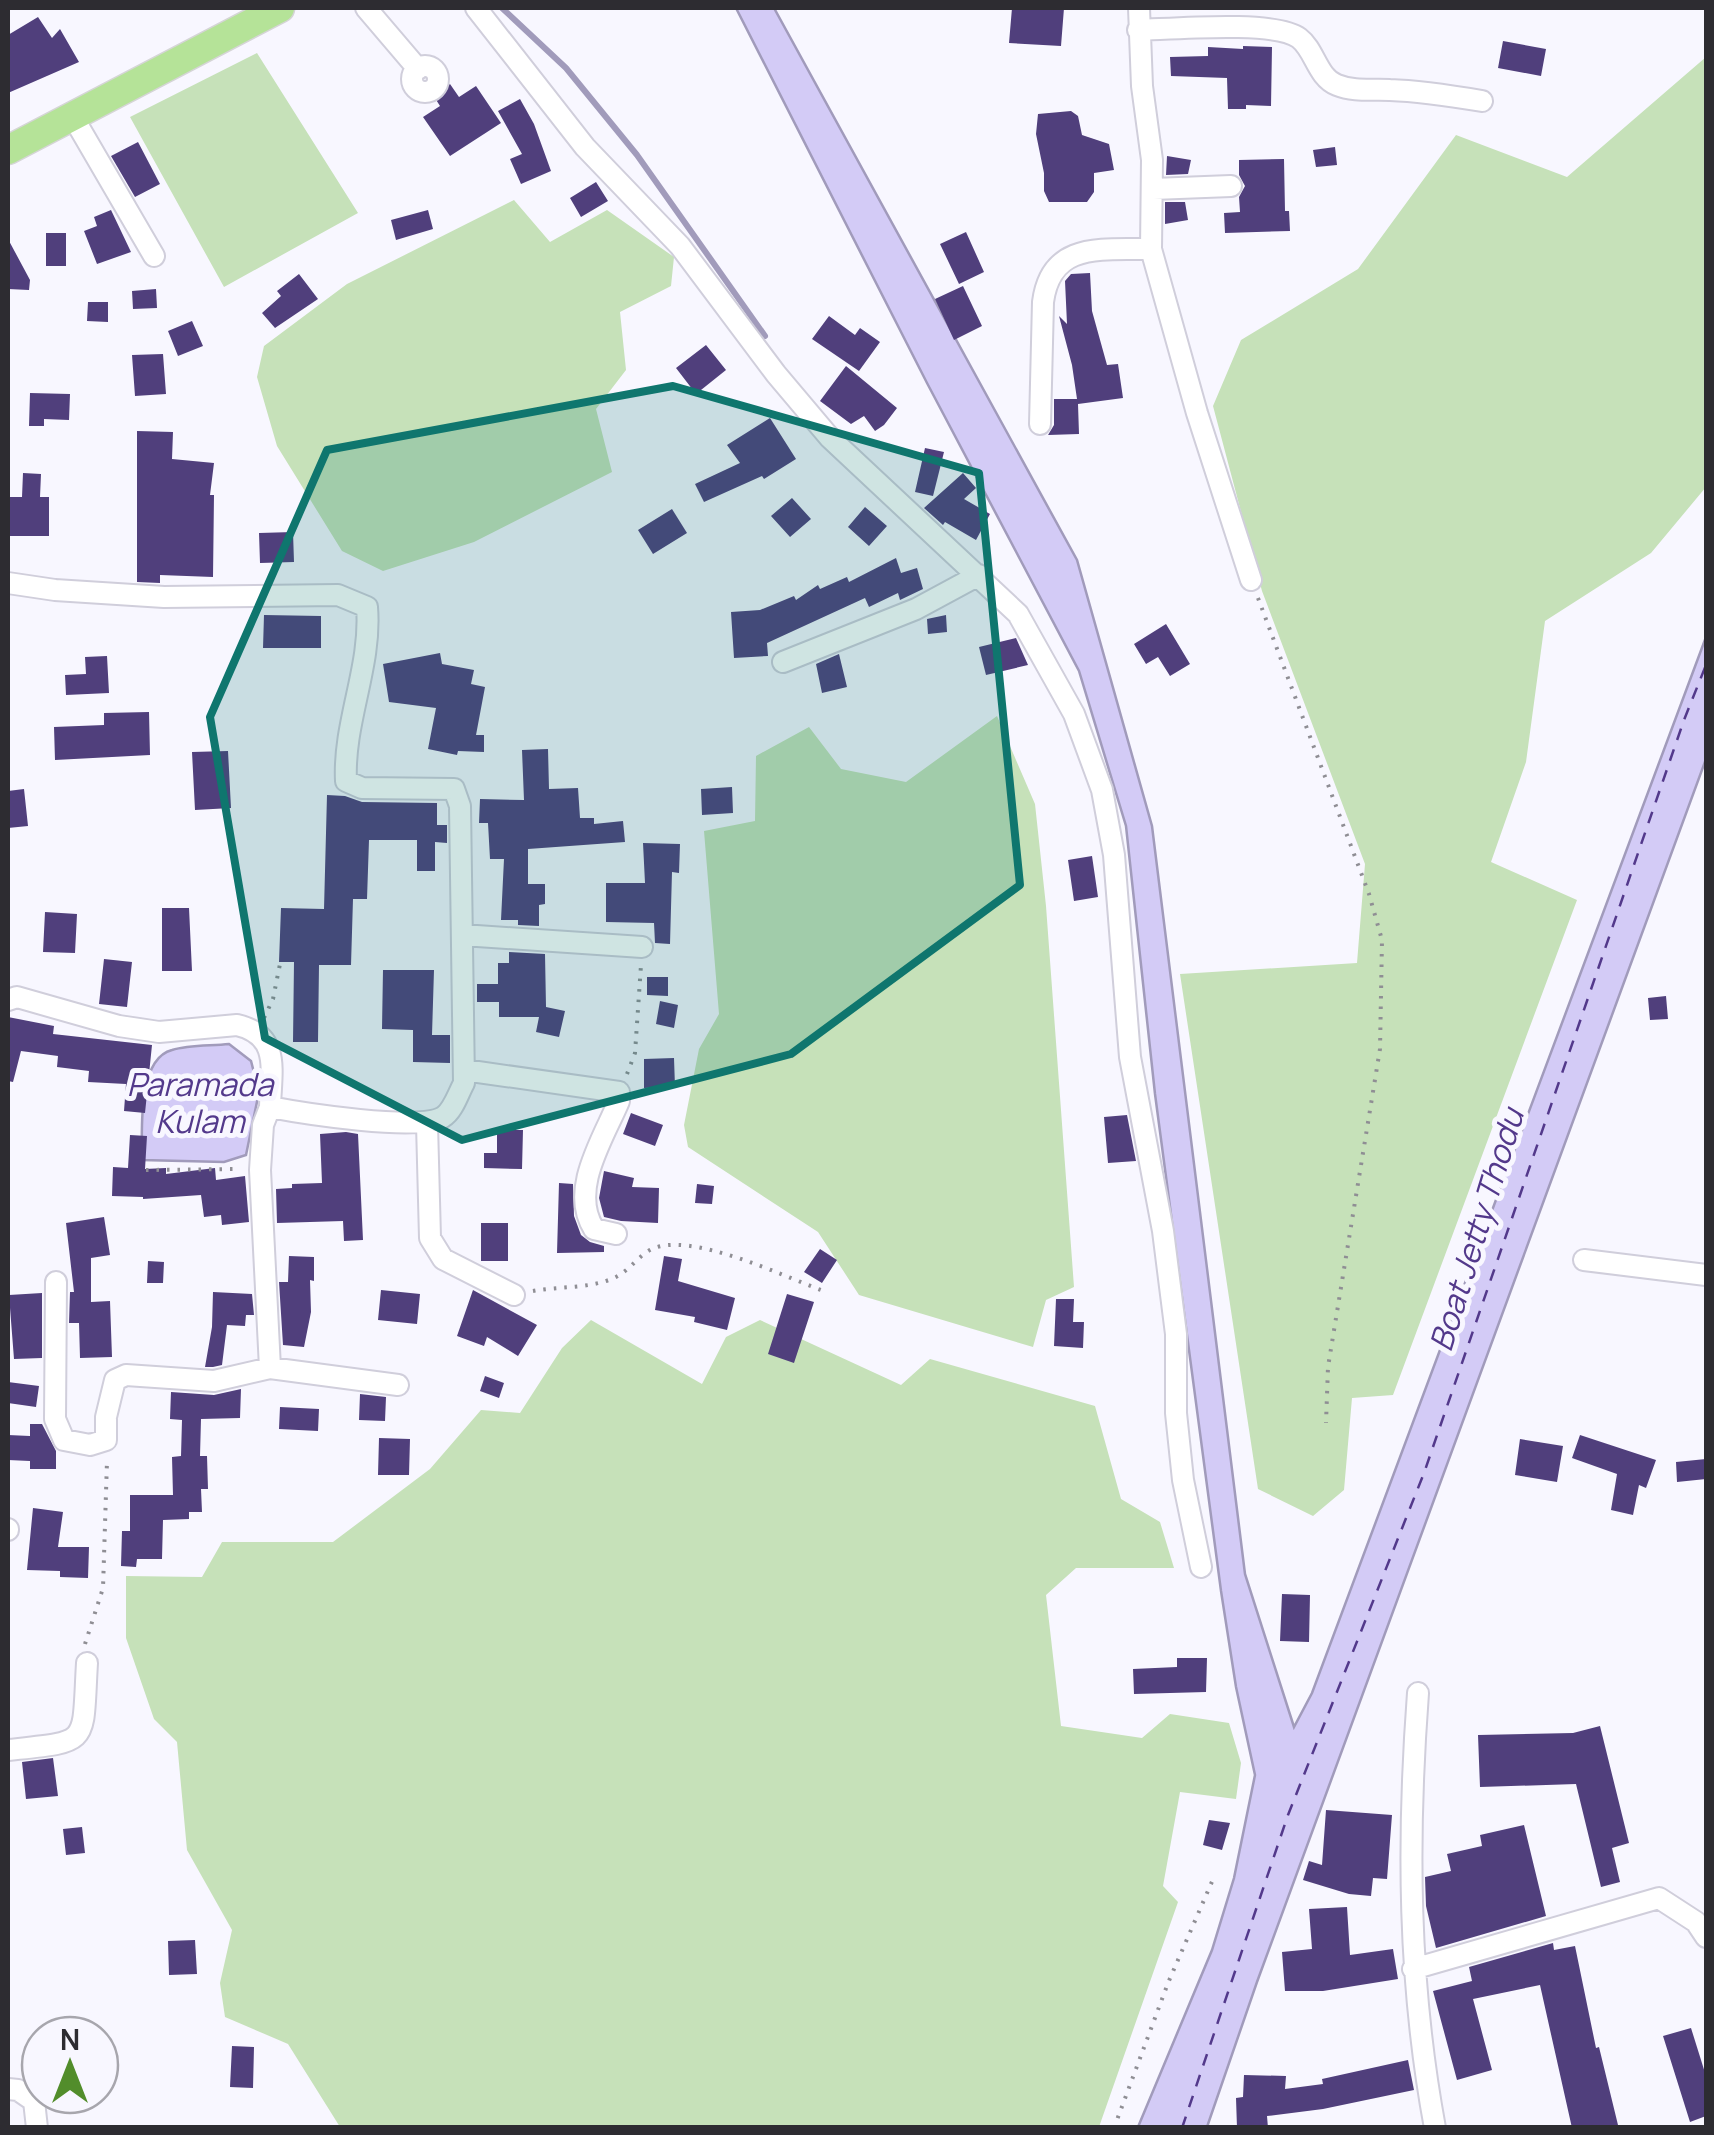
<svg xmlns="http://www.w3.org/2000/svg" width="1714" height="2135" font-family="Manrope,sans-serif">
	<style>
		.green { fill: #c6e1b9 }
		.water { fill: #d3cbf6; stroke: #a19bbb; stroke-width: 2.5 }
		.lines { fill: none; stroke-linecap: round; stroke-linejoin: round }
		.stream { stroke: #a19bbb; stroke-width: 6 }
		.ferry { stroke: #53398b; stroke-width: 2.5; stroke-dasharray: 12 10; stroke-linecap: butt }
		.building { fill: #503f7c }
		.minor-casing { stroke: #d0cedb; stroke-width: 24 }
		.major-casing { stroke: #d5d5d6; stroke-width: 31 }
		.path { stroke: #8f8e94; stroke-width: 4; stroke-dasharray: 2.5 8; stroke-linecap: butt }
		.minor { stroke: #fff; stroke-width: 20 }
		.major { stroke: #b5e398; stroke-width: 28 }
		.marked { fill: #0f766e; fill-opacity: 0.2; stroke: #0f766e; stroke-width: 8; stroke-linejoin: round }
		.labels { text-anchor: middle; stroke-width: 10; stroke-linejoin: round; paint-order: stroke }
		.water-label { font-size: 32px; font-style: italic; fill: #53398b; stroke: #f8f7ff }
	</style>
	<rect width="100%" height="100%" fill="#f8f7ff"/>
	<path class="green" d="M257,53L358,213L224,287L130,117Z
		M1706,57V487L1651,553L1545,621L1526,762L1491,862L1577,900L1393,1395L1352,1398L1344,1490L1313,1516L1258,1489L1180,974L1357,963L1365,864L1262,591L1213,406L1241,340L1358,269L1456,135L1567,177Z
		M514,200L550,242L607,210L674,257L671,286L620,312L626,370L596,409L612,472L474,542L383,571L342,551L277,446L257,377L264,346L347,284Z
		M997,716L1035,804L1046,906L1074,1287L1046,1300L1033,1347L859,1295L818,1232L688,1147L684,1125L699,1049L719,1014L704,831L755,821L756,756L809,727L841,769L906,782Z
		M591,1320L702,1384L726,1337L760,1320L901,1385L930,1359L1095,1406L1121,1499L1160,1522L1174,1568H1076L1046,1595L1061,1726L1142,1738L1170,1714L1229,1723L1241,1763L1236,1799L1180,1792L1163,1886L1178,1902L1099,2127H340L288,2044L225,2017L220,1983L232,1930L187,1850L177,1742L154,1719L126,1638V1576L202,1577L222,1542H333L430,1469L481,1410L520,1413L562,1348Z"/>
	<path class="water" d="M736,8H774L1077,560L1152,826L1245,1574L1294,1727L1312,1693L1706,637V759L1257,1982L1207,2127H1138L1212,1950L1234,1878L1255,1775L1236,1687L1221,1591L1155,1094L1126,826L1079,671L927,383Z
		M229,1044L251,1061L259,1092L246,1155L224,1162L142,1160C142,1131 137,1059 172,1050C189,1045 210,1046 229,1044Z"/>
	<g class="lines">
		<path class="stream" d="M502,8L566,68L637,155L765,336"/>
		<path class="ferry" d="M1182,2128L1288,1815L1424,1473L1684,720L1706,665"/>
	</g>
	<path class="building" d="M1012,8H1064L1061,46L1009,43Z
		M38,17L52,38L60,29L79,62L8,93V35Z
		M1503,41L1546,49L1541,76L1498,68Z
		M1243,46L1272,47L1271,106L1246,105V109H1228L1227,78L1171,76L1170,57L1208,56V47L1243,49Z
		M450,84L459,97L476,86L501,123L450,156L423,117L440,106L433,95Z
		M520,99L534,124L551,171L521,184L510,159L522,154L498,111Z
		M1071,111L1078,116L1082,135L1109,144L1114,170L1094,173V192L1087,202H1049L1044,191V173L1036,134L1038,114Z
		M138,142L160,184L135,197L111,156Z
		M1335,147L1337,165L1316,167L1313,150Z
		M1167,156L1191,160L1188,174L1166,175Z
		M1284,159L1285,211H1289L1290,231L1225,233L1224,213L1240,212L1239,197L1245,186L1239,175V160Z
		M596,182L608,201L581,217L570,198Z
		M1165,202H1185L1188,220L1165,224Z
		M111,210L131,252L97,264L84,231L97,226L94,217Z
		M428,210L433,229L396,240L391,220Z
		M966,232L984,272L959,284L940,244Z
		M46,233H66V266H46Z
		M8,239L30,280L29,290L8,289Z
		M1090,273L1092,311L1107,365L1118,364L1123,398L1078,404L1079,434L1048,435L1054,425V399H1077L1072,365L1059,316L1067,324L1065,281L1071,274Z
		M299,274L318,299L275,328L262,313L281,296L277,291Z
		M963,286L982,326L954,340L935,299Z
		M156,289L157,308L133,309L132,291Z
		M88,302H108V322L87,321Z
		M829,316L855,335L860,328L880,342L859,371L812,339Z
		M192,321L203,346L178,356L168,331Z
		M706,345L726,370L696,394L676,368Z
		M163,354L166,394L135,396L132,355Z
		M846,366L897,408L884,425L875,431L864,416L851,424L820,401Z
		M30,393L70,394L69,420L44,419V426H29Z
		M770,418L796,459L764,479L762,476L704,502L695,484L740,463L727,445Z
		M137,431L173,432L172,459L214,463L210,495H214L213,577L160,575V583L137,582Z
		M925,448L944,452L933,496L915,492Z
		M23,473L41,474L40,497H49V536H8V497H22Z
		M963,473L976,488L964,499L990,514L976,540L945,522L943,525L924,508Z
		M792,498L811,519L790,537L771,516Z
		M865,507L887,526L869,546L848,527Z
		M672,509L687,533L653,554L638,530Z
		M293,532L294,562L260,563L259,533Z
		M896,558L901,573L917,568L923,589L900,600L898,593L869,607L865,598L767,643L768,656L734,658L731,612L760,610L794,596L796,600L818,585L820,589L847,577L849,582Z
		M264,615L321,616V648H263Z
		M946,615L947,632L928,634L927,619Z
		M1166,624L1190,664L1170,676L1158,657L1146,664L1134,644Z
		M1016,638L1028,665L986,675L979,647Z
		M440,653L442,664L474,670L471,684L485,687L476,735H484V752L458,751L457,755L428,749L436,708L389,702L383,664Z
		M839,654L847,687L822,693L816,664Z
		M107,656L109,693L66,695L65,675L86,674L85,657Z
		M149,712L150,755L55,760L54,727L104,725V713Z
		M548,749L549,789L578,788L580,818H594V824L623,821L625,842L528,849V884H545V904L539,905V926L518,925V920H501L504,859H490L488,823H479L480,799L524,800L522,750Z
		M228,751L231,808L195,810L192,752Z
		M732,787L733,813L702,815L701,789Z
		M24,789L28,826L8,828V791Z
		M327,795L345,796L362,802L437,803V825H447V843L435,842V871H417V840H369L367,899H353L351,965H319L318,1042H293L294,962H279L281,908L324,909Z
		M643,843L680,844L679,873L672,872L670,944L655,943L654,923L606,922V883H645Z
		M1092,856L1098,897L1074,901L1068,860Z
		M162,908H189L192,971H162Z
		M45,912L77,914L75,953L43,952Z
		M509,952L545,954L546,1007L565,1011L559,1037L536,1032L539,1017H499V1002H477V984H498V963H509Z
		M104,959L132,962L127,1007L99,1004Z
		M383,970H434L432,1035H450V1063L413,1062V1030L382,1029Z
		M647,977H668V996L647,995Z
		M1666,996L1668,1019L1650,1020L1648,998Z
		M660,1001L678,1005L674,1028L656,1024Z
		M8,1017L54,1026L53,1034L152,1045L145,1113L124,1111L126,1084L88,1082L89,1071L57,1067L58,1056L21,1051L13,1082L8,1081Z
		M674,1058L675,1087L644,1088V1059Z
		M631,1113L663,1125L655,1146L623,1134Z
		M1127,1115L1136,1161L1108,1163L1104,1117Z
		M497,1130H523L522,1169L484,1168V1153H497Z
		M346,1132L358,1134L363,1240L344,1241L343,1221L277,1223L276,1189L292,1188V1184L322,1183L320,1134Z
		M130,1135L147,1136L145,1169L166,1168V1174L215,1168L216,1180L245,1176L249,1222L222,1225L221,1215L204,1217L201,1195L143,1199V1197L112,1196L113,1167L128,1168Z
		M604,1171L634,1178L632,1187L659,1188L658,1223L621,1221L604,1217L599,1198Z
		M559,1183L573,1184L574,1216L581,1235L590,1242L604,1246V1252L557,1253Z
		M697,1184L714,1186L712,1204L695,1203Z
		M104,1217L110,1255L91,1258V1302L110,1301L112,1357L80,1358L79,1323H69L70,1292H74L66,1223Z
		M481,1223H508V1261H481Z
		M820,1249L837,1260L822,1283L804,1272Z
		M289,1256L314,1257V1281L310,1280L311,1312L304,1347L283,1345L279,1282H288Z
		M664,1256L682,1259L678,1281L735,1298L727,1330L694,1322L695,1317L655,1310Z
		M148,1261L164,1262L163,1283H147Z
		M381,1290L420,1294L417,1324L378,1320Z
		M473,1290L537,1325L518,1356L487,1337L484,1346L457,1336Z
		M213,1292L252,1294L254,1315H246L245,1326L227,1325L222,1365L213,1367H205L212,1327Z
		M42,1293V1358L14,1359L9,1295Z
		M787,1294L814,1302L794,1363L768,1354Z
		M1056,1299H1074L1073,1322H1084L1083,1348L1054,1346Z
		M485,1376L504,1383L499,1398L480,1391Z
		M8,1382L39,1386L36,1407L8,1403Z
		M241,1389L240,1418L201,1419L200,1456H207L208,1489H201L202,1512H189V1519L163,1520L162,1559H137L136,1567L121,1566L122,1531H130V1495H173L172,1457L181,1456L182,1420L170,1419L171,1392L214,1395Z
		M360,1394L386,1397L385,1421L359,1420Z
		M280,1407L319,1409L318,1431L279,1429Z
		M30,1424H42L56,1451V1469H30V1461L8,1460V1435L30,1436Z
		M1580,1435L1656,1460L1646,1488L1639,1485L1633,1515L1611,1510L1617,1474L1572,1458Z
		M379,1438L410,1439L409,1475H378Z
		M1520,1439L1563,1446L1557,1482L1515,1475Z
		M1706,1459V1479L1677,1482L1676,1462Z
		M33,1508L63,1512L58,1547H89L88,1578L60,1577V1571L27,1570Z
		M1282,1594L1310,1595L1309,1642L1280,1641Z
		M1177,1658H1207L1206,1692L1134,1694L1133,1669L1177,1667Z
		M1600,1726L1629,1843L1612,1848L1620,1882L1601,1887L1576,1784L1480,1787L1478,1735L1573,1733Z
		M53,1758L58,1796L26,1799L22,1762Z
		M1326,1810L1392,1815L1387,1879L1373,1878L1371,1896L1349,1894L1303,1880L1309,1861L1322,1865Z
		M1209,1820L1230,1823L1222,1850L1203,1845Z
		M1524,1825L1546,1916L1436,1948L1426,1906L1425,1877L1451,1871L1447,1854L1482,1846L1480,1835Z
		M82,1827L85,1853L66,1855L63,1829Z
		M1347,1907L1350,1955L1393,1949L1398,1979L1323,1991H1285L1282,1952L1312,1949L1309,1909Z
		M195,1940L197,1974L169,1975L168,1941Z
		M1553,1943L1554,1950L1575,1946L1596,2048L1599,2047L1618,2125L1572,2128L1540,1985L1473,1999L1492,2070L1457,2080L1433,1991L1472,1981L1469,1967Z
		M1691,2028L1706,2076V2116L1690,2122L1663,2036Z
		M232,2046L254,2047L253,2088L230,2087Z
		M1408,2060L1414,2090L1323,2109L1267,2116L1268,2128H1237L1236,2098L1243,2097L1244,2075L1286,2076L1285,2089L1323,2084L1322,2079Z"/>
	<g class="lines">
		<g class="minor-casing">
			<path id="minor" d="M366,8L418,69
				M476,8L585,147L680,246L776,374L830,438L1018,614L1074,714L1102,790L1114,855L1130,1057L1163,1231L1176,1334V1413L1183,1480L1201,1567
				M1139,8L1142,86L1152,160L1151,249L1197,413L1251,580
				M1138,30C1172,29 1275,20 1299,38C1315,50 1317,77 1337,85C1354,92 1372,89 1390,90C1421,91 1452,96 1482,101
				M412 79a13 13 0 1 1 26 0a13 13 0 1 1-26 0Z
				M73,117L154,256
				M1153,189L1231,186
				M1040,424L1043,302C1051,241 1102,250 1151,249
				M8,583L55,590L164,597L338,595L367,607C372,666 343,722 346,781L362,788L454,789L460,806L464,1083C458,1094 453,1111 443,1117C420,1132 301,1113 270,1107C271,1071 281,1035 237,1025L159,1032L119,1026L17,997L8,1000
				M783,662L916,609L979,575
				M462,935L642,947
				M464,1070L619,1092V1101C603,1139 569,1190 594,1229L616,1234
				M270,1107L263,1125L260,1170L270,1368
				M427,1124L430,1238L443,1259L514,1295
				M1584,1260L1706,1275
				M56,1282L55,1419L64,1440L90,1445L106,1440V1417L115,1380L126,1375L214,1381L270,1368L398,1385
				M8,1529V1530
				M1418,1693C1407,1840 1408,1983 1435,2128
				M8,1750C92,1741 82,1746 87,1663
				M1413,1969L1659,1898L1696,1922L1706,1937
				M8,2089L18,2090L34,2101L37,2128"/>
		</g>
		<g class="major-casing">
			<path id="major" d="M8,150L280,8"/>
		</g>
		<path class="path" d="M1258,598L1369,894L1382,940L1380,1049L1328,1367L1326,1423
			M264,1018L273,999L280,964
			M627,1074L635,1053L641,965
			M146,1170L240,1169
			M533,1291C560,1286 591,1289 616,1277C630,1270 639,1255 652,1249C690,1231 783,1276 821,1290
			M85,1644L103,1588L107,1461
			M1114,2128L1168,1983L1214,1877"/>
		<use href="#minor" class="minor"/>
		<use href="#major" class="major"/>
	</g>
	<path class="marked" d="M673,386L979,473L1020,885L791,1054L462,1140L265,1038L210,717L327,450Z"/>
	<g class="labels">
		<g class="water-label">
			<text x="200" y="1096">Paramada<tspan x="200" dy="37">Kulam</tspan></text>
			<text transform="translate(1477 1230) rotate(-73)" y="11">Boat Jetty Thodu</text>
		</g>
	</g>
	<rect width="1714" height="2135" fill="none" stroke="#2d2c31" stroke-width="20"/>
	<g transform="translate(70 2065)"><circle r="48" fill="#f8f7ff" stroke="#a7a6ad" stroke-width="2.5"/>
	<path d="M0-8L18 38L0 25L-18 38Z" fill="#528d2b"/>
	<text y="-15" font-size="28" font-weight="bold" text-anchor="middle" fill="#2d2c31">N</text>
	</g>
</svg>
